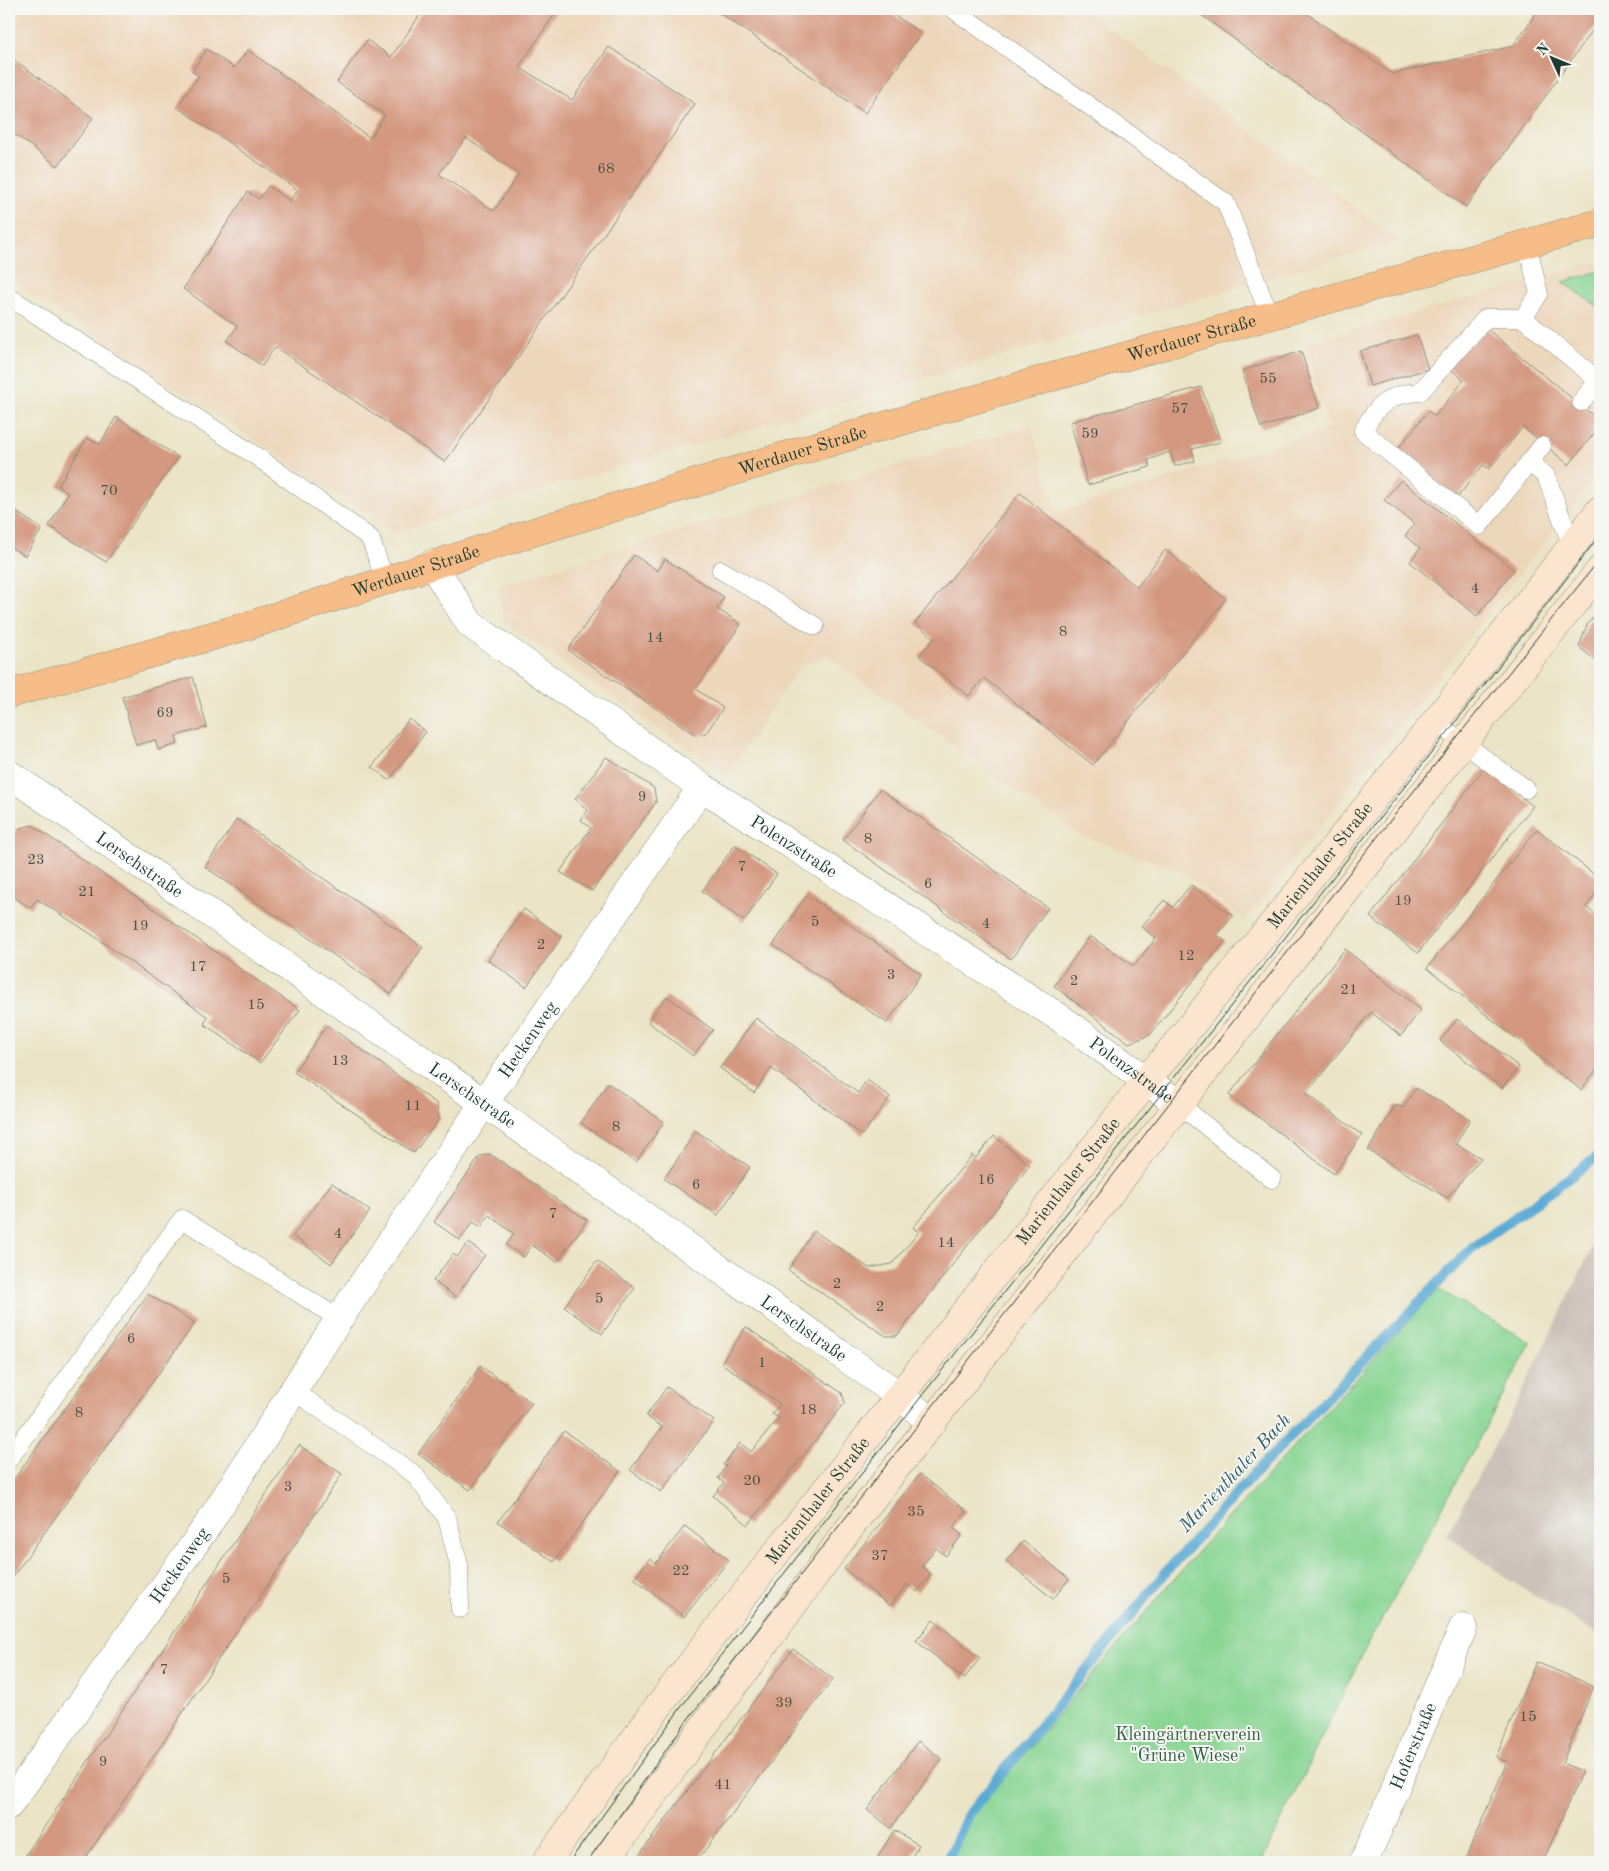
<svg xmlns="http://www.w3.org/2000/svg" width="1609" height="1871" font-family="'Old Standard TT',serif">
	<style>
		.built { fill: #edd7bb }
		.industrial { fill: #ccc2b9 }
		.green { fill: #8ad694; stroke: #548a64 }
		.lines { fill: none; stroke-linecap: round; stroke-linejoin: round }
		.stream { stroke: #5aaad5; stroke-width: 10 }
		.building { fill: #d4977f; fill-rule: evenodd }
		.lane-casing { stroke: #85907d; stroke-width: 19 }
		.street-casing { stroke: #85907d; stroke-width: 29 }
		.secondary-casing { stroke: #85907d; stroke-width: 29 }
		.primary-casing { stroke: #85907d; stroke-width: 29 }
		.lane { stroke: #fff; stroke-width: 18 }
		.street { stroke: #fff; stroke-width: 28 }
		.secondary { stroke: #fce5cf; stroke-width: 28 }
		.primary { stroke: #f7bd88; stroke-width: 28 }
		.tram { stroke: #1f3d34; stroke-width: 1 }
		.labels { text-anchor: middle; stroke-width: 4; stroke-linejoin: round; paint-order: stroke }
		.number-label { font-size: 15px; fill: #4c5447 }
		.street-label { font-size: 18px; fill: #1f3d34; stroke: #f6f6f2 }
		.park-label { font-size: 18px; fill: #345c47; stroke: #f6f6f2 }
		.water-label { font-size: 19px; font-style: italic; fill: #315e64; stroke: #f6f6f2 }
	</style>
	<rect width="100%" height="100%" fill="#f6f6f2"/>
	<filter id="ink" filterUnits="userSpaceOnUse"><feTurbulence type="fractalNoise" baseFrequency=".02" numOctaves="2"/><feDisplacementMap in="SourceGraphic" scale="10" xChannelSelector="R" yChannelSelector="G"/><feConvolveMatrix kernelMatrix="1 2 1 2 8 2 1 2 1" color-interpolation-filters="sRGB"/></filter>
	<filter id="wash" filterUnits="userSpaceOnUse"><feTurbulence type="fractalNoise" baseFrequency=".0096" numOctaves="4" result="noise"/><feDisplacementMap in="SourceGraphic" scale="20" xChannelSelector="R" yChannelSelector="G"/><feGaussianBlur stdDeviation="1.12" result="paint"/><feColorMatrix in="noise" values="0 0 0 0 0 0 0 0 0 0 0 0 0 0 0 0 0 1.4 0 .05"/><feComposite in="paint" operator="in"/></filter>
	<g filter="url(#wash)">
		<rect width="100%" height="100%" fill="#ebe4c6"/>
		<path class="built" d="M9,9H1082L1313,175L1398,241L395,532L9,279Z
			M1600,261V472L1246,920L1180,871L1078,834L827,656L800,665L727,776L504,622L498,586L1031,425L1056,513L1328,429L1305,344Z"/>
		<path class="industrial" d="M1600,1232V1635L1514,1583L1447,1535L1511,1414Z"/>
		<path class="green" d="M1600,271V308L1563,282Z
			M1438,1289L1531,1343L1356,1667L1261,1862H951L972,1815L1198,1551Z"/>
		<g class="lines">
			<path class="stream" d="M947,1862L968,1815L1166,1572L1254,1474L1470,1250L1600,1155"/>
		</g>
		<g id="blocks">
			<path class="building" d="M424,9H558L519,67L572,100L609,47L695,104L445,462L275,347L262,366L227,341L237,326L183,289L248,192L259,199L268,186L290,201L298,190L177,107L199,76L192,71L207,49L234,68L248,50L370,138L385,115L337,82L367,40L391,57ZM466,138L519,174L494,211L439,174Z
				M714,9H885L921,33L865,113Z
				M1193,9H1301L1392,74L1513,46L1539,9H1600V20L1466,207Z
				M9,56L93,118L58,166L9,130Z
				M1482,325L1600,421V426L1569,465L1523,427L1489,469L1483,465L1457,498L1397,450L1428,411L1435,416L1464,380L1448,367Z
				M1417,335L1428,369L1370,386L1360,351Z
				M1301,351L1319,408L1261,428L1242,371Z
				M1201,387L1221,442L1192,449L1195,461L1175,466L1170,452L1148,460L1150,467L1088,485L1070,422Z
				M116,417L178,457L106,562L49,526L68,493L58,486L87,438L100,444Z
				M1401,480L1514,570L1477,616L1410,562L1420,548L1405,536L1415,524L1384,500Z
				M1020,493L1137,587L1165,550L1226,599L1093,765L984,678L969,696L919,656L934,638L915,623Z
				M9,507L42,529L25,556L9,546Z
				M634,555L658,571L665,559L724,597L717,609L741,624L696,689L723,708L706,733L696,735L568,650Z
				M1600,609V664L1579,647L1587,625Z
				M193,677L207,727L176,736L178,744L158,750L155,740L136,745L122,697Z
				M409,719L426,732L389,780L372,767Z
				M606,757L654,788L656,802L592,891L560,872L591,828L581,820L588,810L575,799Z
				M1484,768L1533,806L1418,953L1370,917Z
				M880,789L1048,908L1011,959L843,840Z
				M237,819L423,947L391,994L205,867Z
				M32,825L300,1010L260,1063L204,1024L208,1017L94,936L37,899L30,908L9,894V841L17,829Z
				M1537,829L1600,879V888L1586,907L1600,918V1065L1581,1090L1427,968Z
				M735,845L777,874L744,921L702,891Z
				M1191,885L1233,916L1217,935L1225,941L1150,1035L1129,1043L1054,986L1090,936L1134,966L1156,938L1141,927L1164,900L1173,907Z
				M807,895L921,974L887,1023L773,945Z
				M524,909L562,937L526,987L488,960Z
				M1345,949L1421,1010L1401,1036L1371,1012L1306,1094L1362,1135L1334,1174L1229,1095Z
				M667,996L713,1030L693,1056L648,1022Z
				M756,1018L858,1093L867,1080L890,1097L862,1135L771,1068L754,1093L720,1068Z
				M1457,1019L1519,1067L1502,1088L1440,1041Z
				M327,1025L437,1104L439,1119L414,1153L294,1072Z
				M608,1083L664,1122L636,1162L581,1123Z
				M1416,1088L1470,1119L1456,1144L1481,1158L1447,1198L1368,1150L1396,1105L1403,1108Z
				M696,1131L750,1167L718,1215L664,1179Z
				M994,1136L1030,1165L897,1336H886L788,1270L814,1231L869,1268L892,1264L919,1232L913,1228L942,1192L972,1155L976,1158Z
				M490,1154L587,1220L557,1262L532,1245L524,1257L506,1245L514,1234L489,1215L481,1227L473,1222L460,1240L434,1222L480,1156Z
				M332,1183L370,1211L331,1264L293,1236Z
				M468,1243L485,1255L456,1297L433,1281L453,1254L457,1257Z
				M597,1261L635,1288L602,1334L564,1307Z
				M148,1294L195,1323L9,1582V1486Z
				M746,1327L842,1393L845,1403L748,1525L713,1496L724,1483L718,1478L726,1466L723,1465L740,1443L751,1452L779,1418L772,1414L780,1404L721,1363Z
				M480,1366L532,1403L470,1490L418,1454Z
				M667,1387L714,1421L661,1492L630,1470L662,1427L646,1416Z
				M564,1431L620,1471L554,1562L498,1522Z
				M299,1445L342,1474L83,1862H21Z
				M920,1474L966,1511L953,1528L962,1535L946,1556L936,1548L922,1566L931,1574L917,1592L907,1584L890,1606L844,1569Z
				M685,1526L729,1560L684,1617L634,1578L650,1558L656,1563Z
				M1023,1541L1069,1579L1053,1599L1006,1561Z
				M933,1620L980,1658L964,1679L916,1641Z
				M793,1649L833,1679L696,1862H634Z
				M1536,1662L1594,1686L1562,1763L1582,1771L1543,1862H1464L1507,1762L1496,1757Z
				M918,1741L942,1759L891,1828L867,1810Z
				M894,1830L919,1845L909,1862H875Z"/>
		</g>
	</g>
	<g filter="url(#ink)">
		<use href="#blocks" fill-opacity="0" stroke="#85907d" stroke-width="1"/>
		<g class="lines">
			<g class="lane-casing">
				<path id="lane" d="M953,9L1226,203L1270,317
					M1527,243L1539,294L1523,318L1600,382
					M9,297L256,456L370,538L385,580
					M1523,318H1486L1420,392C1389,394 1377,404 1363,431L1479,526L1542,446
					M1581,402L1598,381
					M1529,462L1546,476L1572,546
					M721,570L815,626
					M1435,722L1526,789
					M1180,1105L1272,1179
					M294,1391L414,1474L447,1518L459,1565L460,1609
					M9,1459L182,1219L339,1319"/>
			</g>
			<g class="street-casing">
				<g id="street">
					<path id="s1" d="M432,564L470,624L702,787L1063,1020L1180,1105"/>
					<path id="s2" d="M9,774L484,1103L900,1396L932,1423"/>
					<path id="s3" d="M9,1805L207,1526L339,1319L484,1103L702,787"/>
					<path id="s4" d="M1364,1862L1463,1628"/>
				</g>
			</g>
			<g class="secondary-casing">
				<g id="secondary">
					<path id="s5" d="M546,1862L660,1704L777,1552L1147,1080L1435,722L1600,510"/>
					<path d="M604,1862L857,1518L1301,948L1600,570"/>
				</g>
			</g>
			<g class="primary-casing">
				<g id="primary">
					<path id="s6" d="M9,694L247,626L543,529L847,437L1038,381L1600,223"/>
				</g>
			</g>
			<use href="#lane" class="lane"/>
			<use href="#street" class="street"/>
			<use href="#secondary" class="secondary"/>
			<use href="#primary" class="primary"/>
			<path class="tram" d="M569,1862L690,1695L924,1393L1448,732L1600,535
				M587,1862L685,1723L1393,817L1600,559"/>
		</g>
	</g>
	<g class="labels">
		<g class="number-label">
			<text x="606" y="173">68</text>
			<text x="1268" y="383">55</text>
			<text x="1180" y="413">57</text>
			<text x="1090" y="438">59</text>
			<text x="109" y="495">70</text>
			<text x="1475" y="593">4</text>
			<text x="1063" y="636">8</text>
			<text x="655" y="642">14</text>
			<text x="165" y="717">69</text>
			<text x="642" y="801">9</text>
			<text x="868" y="843">8</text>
			<text x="36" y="864">23</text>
			<text x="742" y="871">7</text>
			<text x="928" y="888">6</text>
			<text x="87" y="896">21</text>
			<text x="1403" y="905">19</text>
			<text x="815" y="926">5</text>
			<text x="986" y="928">4</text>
			<text x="140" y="930">19</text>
			<text x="541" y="949">2</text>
			<text x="1186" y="960">12</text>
			<text x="198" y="971">17</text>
			<text x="891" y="979">3</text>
			<text x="1074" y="985">2</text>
			<text x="1349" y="994">21</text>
			<text x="256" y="1009">15</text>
			<text x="340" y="1065">13</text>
			<text x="413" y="1110">11</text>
			<text x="616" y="1131">8</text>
			<text x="986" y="1184">16</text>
			<text x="696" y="1189">6</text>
			<text x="553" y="1218">7</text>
			<text x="338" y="1238">4</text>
			<text x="946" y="1247">14</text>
			<text x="837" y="1288">2</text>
			<text x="599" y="1303">5</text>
			<text x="880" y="1311">2</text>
			<text x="131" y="1343">6</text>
			<text x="762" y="1367">1</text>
			<text x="808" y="1414">18</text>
			<text x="79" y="1417">8</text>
			<text x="752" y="1485">20</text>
			<text x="288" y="1491">3</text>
			<text x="916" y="1516">35</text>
			<text x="880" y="1560">37</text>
			<text x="681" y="1575">22</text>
			<text x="226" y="1583">5</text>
			<text x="164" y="1674">7</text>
			<text x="784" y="1707">39</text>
			<text x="1528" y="1721">15</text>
			<text x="103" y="1766">9</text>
			<text x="723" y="1789">41</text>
		</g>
		<g class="street-label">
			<text dy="6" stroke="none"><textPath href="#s6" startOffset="1235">Werdauer Straße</textPath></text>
			<text dy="6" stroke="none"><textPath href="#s6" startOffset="830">Werdauer Straße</textPath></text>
			<text dy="6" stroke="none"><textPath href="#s6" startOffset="425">Werdauer Straße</textPath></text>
			<text dy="6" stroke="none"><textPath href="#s1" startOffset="464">Polenzstraße</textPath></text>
			<text dy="6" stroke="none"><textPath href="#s2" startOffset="159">Lerschstraße</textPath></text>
			<text dy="6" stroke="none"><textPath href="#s5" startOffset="1262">Marienthaler Straße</textPath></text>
			<text dy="6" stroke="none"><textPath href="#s3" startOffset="925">Heckenweg</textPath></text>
			<text dy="6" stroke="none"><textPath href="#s1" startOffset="869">Polenzstraße</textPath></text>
			<text dy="6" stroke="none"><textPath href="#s2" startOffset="564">Lerschstraße</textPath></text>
			<text dy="6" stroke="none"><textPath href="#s5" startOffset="858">Marienthaler Straße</textPath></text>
			<text dy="6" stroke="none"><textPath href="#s2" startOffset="969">Lerschstraße</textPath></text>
			<text dy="6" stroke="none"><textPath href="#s5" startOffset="452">Marienthaler Straße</textPath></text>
			<text dy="6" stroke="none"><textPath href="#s3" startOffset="294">Heckenweg</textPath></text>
			<text dy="6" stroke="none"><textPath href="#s4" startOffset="126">Hoferstraße</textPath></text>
		</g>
		<g class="park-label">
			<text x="1188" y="1740">Kleingärtnerverein<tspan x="1188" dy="21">"Grüne Wiese"</tspan></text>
		</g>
		<g class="water-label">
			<text transform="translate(1234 1472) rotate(-47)" y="7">Marienthaler Bach</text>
		</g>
	</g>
	<rect width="1609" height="1871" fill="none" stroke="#f6f6f2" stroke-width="30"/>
	<g transform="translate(1552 58) rotate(314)" stroke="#f6f6f2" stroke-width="4" paint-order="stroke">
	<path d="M0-4L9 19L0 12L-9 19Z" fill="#1f3d34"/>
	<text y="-8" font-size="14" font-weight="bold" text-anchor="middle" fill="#1f3d34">N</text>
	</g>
</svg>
